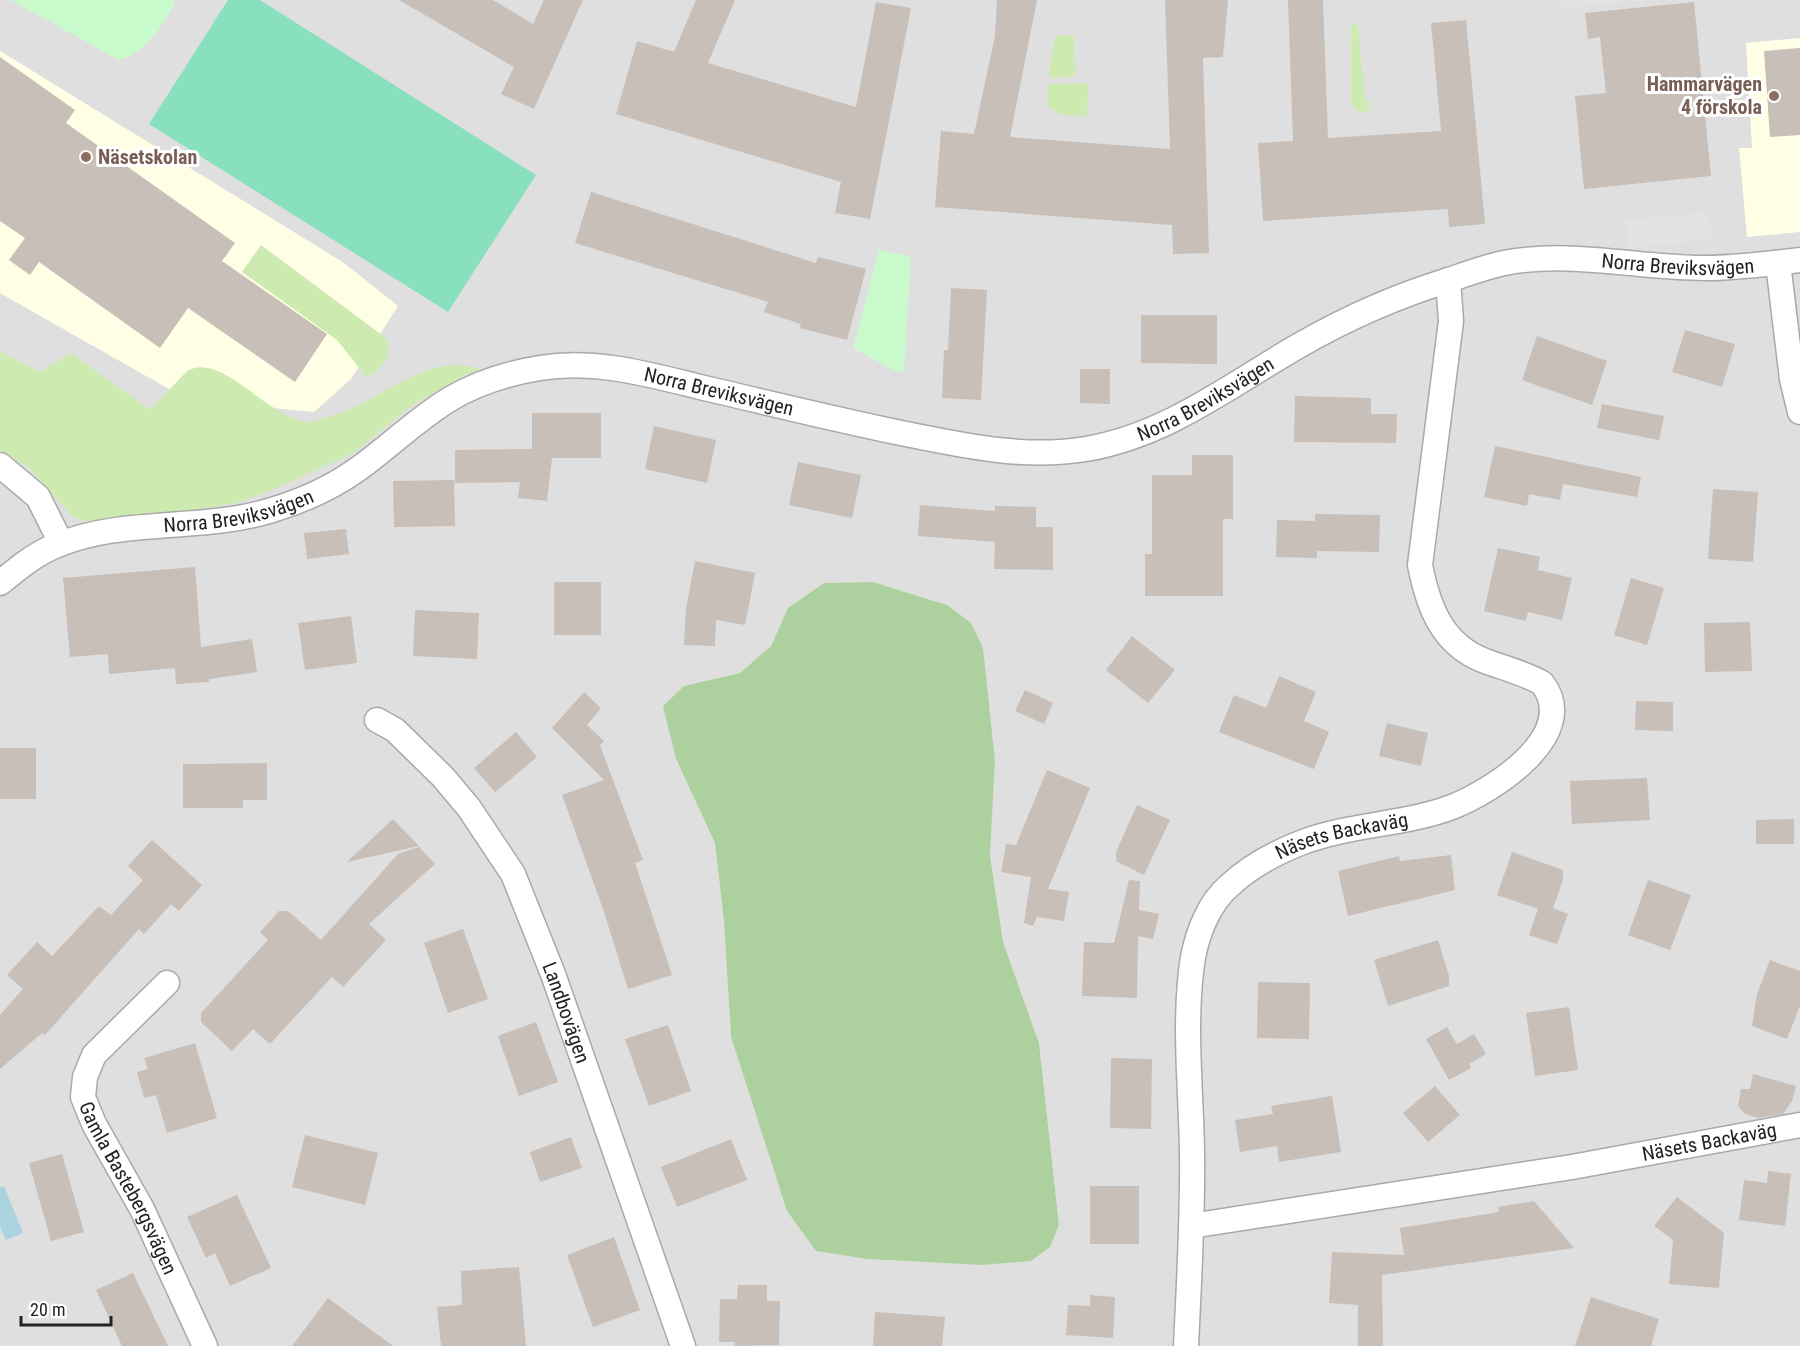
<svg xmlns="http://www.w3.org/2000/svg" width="1800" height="1346" font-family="'Roboto Condensed',sans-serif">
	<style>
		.residential { fill: #e0dfdf; fill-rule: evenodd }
		.education { fill: #ffffe5 }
		.grass { fill: #cdebb0 }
		.forest { fill: #add19e }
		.park { fill: #c8facc }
		.pitch { fill: #88e0be }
		.parking { fill: #e2e2e2 }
		.water { fill: #aad3df }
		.building { fill: #c7bfb8 }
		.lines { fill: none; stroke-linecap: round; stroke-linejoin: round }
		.minor-casing { stroke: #a9a9a9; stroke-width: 27 }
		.minor { stroke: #fff; stroke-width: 24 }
		.education-dot { fill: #8d6e63; stroke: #fff; stroke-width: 2 }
		.labels { text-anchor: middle; stroke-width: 6; stroke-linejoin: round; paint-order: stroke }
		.education-label { font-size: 20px; font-weight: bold; fill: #785e54; stroke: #fff; text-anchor: end }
		.street-label { font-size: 20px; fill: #222; stroke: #fff }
	</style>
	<rect width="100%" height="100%" fill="#f2efe9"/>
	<path class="residential" d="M0,0H1800V1346H0V293L188,400L344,263L0,51ZM873,582L947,605L995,761L990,855L1003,942L1039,1043L1059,1225L1050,1247L981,1265L867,1259L817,1251L755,1111L731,1037L724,922L715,843L676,759L684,686L740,673L771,646L788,608L824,583Z"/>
	<path class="education" d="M1800,38V232L1747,237L1739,148H1752L1746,43Z
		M0,51L344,263L398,306L351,379L314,412L189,400L0,293Z"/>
	<path class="grass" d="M1351,25H1358L1365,100H1368L1369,112L1357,111L1351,104Z
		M1074,35L1075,76L1051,78L1049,73L1055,36Z
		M1088,83L1087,116L1061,115L1047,105L1048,84Z
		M261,245L386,338C393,359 383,365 367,378L337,340L242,272Z
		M0,351L40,372L71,353L150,410L187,371C222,351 268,419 308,422C314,422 323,418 330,416C372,405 407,370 451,365C461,364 473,368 483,369L465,375L414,404L353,453L280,487L237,503L140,518L86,521L73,517L29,468L0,450Z"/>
	<path class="forest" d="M873,582L947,605L971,623L983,648L995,761L990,855L1003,942L1039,1043L1059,1225L1050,1247L1031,1261L981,1265L867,1259L816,1251L787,1211L731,1037L724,922L715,843L676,759L663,706L684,686L740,673L771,646L788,608L824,583Z"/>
	<path class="park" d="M11,0H175C165,25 145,53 119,60Z
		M879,250L911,257L904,372L893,370L853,348Z"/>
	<path class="pitch" d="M228,0H260L536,175L448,312L149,124Z"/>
	<path class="parking" d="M1559,0H1648L1559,9Z
		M1709,212L1712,240L1628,248L1626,220Z"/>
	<path class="water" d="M4,1186L23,1233L6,1240L0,1227V1188Z"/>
	<path class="building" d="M399,0H493L533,24L544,0H583L534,109L501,94L514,67Z
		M696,0H735L708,63L856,107L876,2L911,8L870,219L835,213L841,182L616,114L637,41L674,52Z
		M997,0H1037L1010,137L1170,149L1165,0H1228L1223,57L1203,58L1209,253L1173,254L1172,225L935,207L941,131L974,134L995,36Z
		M1288,0H1323L1328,138L1441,131L1431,23L1466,20L1485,224L1449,227L1448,209L1263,221L1258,143L1293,141Z
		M1694,2L1711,176L1584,189L1575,96L1606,93L1600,37L1588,39L1585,13Z
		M1800,48V135L1770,137L1764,51Z
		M0,57L75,110L66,123L235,243L222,261L327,334L295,382L188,308L160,348L39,262L30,275L9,260L25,238L0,221Z
		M591,192L816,263L818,257L866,269L847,340L800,328L801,324L764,312L768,302L575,243Z
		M951,288L987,290L981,400L942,398L944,350H948Z
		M1141,315H1217V364L1141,363Z
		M1685,330L1735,344L1722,387L1672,372Z
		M1537,336L1607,361L1592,405L1522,380Z
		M1080,369H1110V404L1080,403Z
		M1295,396L1371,398V414H1397L1396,443L1294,442Z
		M1602,404L1664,416L1659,440L1597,428Z
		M532,413H601V458H552L547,501L518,498L520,482L455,483V450L532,449Z
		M654,426L716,440L707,483L645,469Z
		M1495,446L1641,477L1637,497L1563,484L1560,500L1529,494L1527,506L1484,497Z
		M1192,455H1233V519H1223V596H1145V554H1152V475H1192Z
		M798,462L861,475L852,518L789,505Z
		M454,480L455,526L394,527L393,481Z
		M1713,489L1758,492L1753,562L1708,559Z
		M920,505L995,511V506L1036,507V527H1053V570L994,569L995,542L918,536Z
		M1315,514L1380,515L1379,552L1317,551V558L1276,557L1277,520L1315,521Z
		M346,529L349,554L307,559L304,533Z
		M1498,548L1540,557L1538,570L1572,578L1562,620L1528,612L1526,621L1484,611Z
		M695,561L755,573L745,625L716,620L715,646L684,645L686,609Z
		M195,567L201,647L252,639L257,672L209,679V682L176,684L175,668L109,674L108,654L70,657L63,578Z
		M1631,578L1664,588L1647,645L1614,635Z
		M554,582H601V635H554Z
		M415,610L479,613L477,659L413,656Z
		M351,616L357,663L305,670L298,623Z
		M1750,622L1752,671L1705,672L1704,623Z
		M1132,636L1175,670L1148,703L1106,670Z
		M1279,676L1316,692L1304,721L1329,732L1314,769L1219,732L1234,695L1266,708Z
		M1025,690L1053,703L1044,724L1015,711Z
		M584,692L601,708L587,725L604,741L600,745L643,860L635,863L672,975L628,989L603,909L562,795L604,780L552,728Z
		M1636,701L1673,702V731L1635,730Z
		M1387,723L1428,733L1421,766L1379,756Z
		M516,732L537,757L495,792L474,768Z
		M0,748H36V799H0Z
		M267,763V800H243V808H183V764Z
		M1047,770L1090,788L1048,889L1069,892L1064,921L1037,917L1033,926L1024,923L1031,877L1001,872L1006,844L1016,845Z
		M1647,778L1650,820L1572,824L1570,781Z
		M1137,805L1170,820L1144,875L1116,861V852Z
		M393,819L419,846L347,862Z
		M1794,819V844H1756V820Z
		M152,840L202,885L179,911L171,904L144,934L139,929L45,1035L42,1033L0,1069V1015L23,989L7,975L37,942L52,956L99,906L111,915L143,880L128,866Z
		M419,847L435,864L369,924L386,940L343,987L332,977L270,1044L253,1029L232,1051L201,1022V1013L268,940L260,932L279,911H288L321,940L398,854Z
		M1512,852L1563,870V880L1553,908L1568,914L1557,944L1529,935L1538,909L1497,895Z
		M1451,855L1455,890L1348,916L1338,871L1399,856L1400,861Z
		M1129,880L1140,881L1139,910L1159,914L1153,939L1138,936L1137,998L1082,996L1084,942L1114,943Z
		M1648,880L1691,895L1670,950L1628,935Z
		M463,929L488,999L448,1013L424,943Z
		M1438,940L1449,976V986L1388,1006L1374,960Z
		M1770,960L1800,971V1006L1787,1039L1752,1026L1757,994Z
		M1258,982L1310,983L1309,1039L1257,1038Z
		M1569,1007L1578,1070L1535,1076L1526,1013Z
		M536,1022L558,1082L519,1096L498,1036Z
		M668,1025L691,1091L649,1106L625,1039Z
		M1447,1027L1457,1044L1474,1034L1486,1054L1469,1064L1471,1068L1449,1080L1426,1039Z
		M195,1043L217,1118L167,1133L156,1095L144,1098L137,1072L148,1069L144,1058Z
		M1111,1058L1152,1059L1151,1129L1110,1128Z
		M1753,1074L1796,1086L1792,1101L1783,1114L1758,1118L1745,1114L1738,1106L1741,1089H1750Z
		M1435,1086L1460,1115L1428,1142L1403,1113Z
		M1332,1096L1341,1152L1279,1162L1277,1146L1240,1152L1235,1120L1273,1114L1271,1106Z
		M305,1135L378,1153L365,1205L292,1187Z
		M571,1137L582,1168L540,1182L530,1152Z
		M731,1139L747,1180L677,1207L661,1167Z
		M62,1154L84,1232L51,1241L29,1163Z
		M1768,1171L1791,1174L1785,1226L1739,1220L1744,1180L1767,1183Z
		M1090,1186H1139V1244H1090Z
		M237,1195L271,1268L230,1286L215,1253L206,1258L187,1217Z
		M1677,1197L1724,1233L1719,1288L1669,1284L1673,1240L1654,1226Z
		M1534,1201L1574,1248L1382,1275L1383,1346H1358V1305L1329,1303L1332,1252L1404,1255L1400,1228L1499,1212L1498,1207Z
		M614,1237L640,1310L593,1327L567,1255Z
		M519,1267L526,1346H441L437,1307L462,1305L461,1271Z
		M133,1273L168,1346H122L96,1290Z
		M738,1285H767V1301H780L779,1345L735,1346V1342H719L720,1299H737Z
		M1090,1295L1115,1297L1113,1338L1066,1335L1068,1305L1090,1306Z
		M1591,1297L1659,1319L1651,1346H1575Z
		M328,1298L393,1346H292Z
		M875,1312L945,1317L942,1346H873Z"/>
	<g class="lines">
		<g class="minor-casing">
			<g id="minor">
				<path d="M1778,263L1792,379L1800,412"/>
				<path d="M0,465L38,497L61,543"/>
				<path id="s1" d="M0,583C17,569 35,554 55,546C123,517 202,532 272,510C302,501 333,487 358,469C389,447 417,419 450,399C477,383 509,373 540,368C595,359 647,374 700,387C769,403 837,420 906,434C966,446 1025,459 1086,449C1168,435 1230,385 1300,345C1347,318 1397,296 1449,280C1466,274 1485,267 1504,263C1570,250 1638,268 1705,268C1737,268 1768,264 1800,260"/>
				<path id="s2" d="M377,720L395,730L443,777L469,808L513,874L553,974L683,1346"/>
				<path id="s3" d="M167,983L94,1055L85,1077L83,1097L94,1124L142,1209L205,1346"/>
				<path id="s4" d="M1191,1226L1572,1167L1800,1125"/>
				<path id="s5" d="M1186,1346C1189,1281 1193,1216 1192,1152C1191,1088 1183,1020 1193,957C1198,932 1209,903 1229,886C1249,867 1277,852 1303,842C1351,824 1404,825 1452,807C1493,791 1582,734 1542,683C1524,673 1504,668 1485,661C1442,645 1428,606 1420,565L1451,321L1448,280"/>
			</g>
		</g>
		<use href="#minor" class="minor"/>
	</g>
	<g class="education-dot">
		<circle cx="1774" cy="96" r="6"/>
		<circle cx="86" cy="157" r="6"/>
	</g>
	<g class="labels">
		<g class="education-label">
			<text x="1762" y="91">Hammarvägen<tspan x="1762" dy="23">4 förskola</tspan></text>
			<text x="98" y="164" text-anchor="start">Näsetskolan</text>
		</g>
		<g class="street-label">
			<text dy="7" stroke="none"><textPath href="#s1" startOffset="1784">Norra Breviksvägen</textPath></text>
			<text dy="7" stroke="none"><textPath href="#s1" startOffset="776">Norra Breviksvägen</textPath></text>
			<text dy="7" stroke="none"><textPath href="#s1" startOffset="1280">Norra Breviksvägen</textPath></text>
			<text dy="7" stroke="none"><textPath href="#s1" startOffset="254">Norra Breviksvägen</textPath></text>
			<text dy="7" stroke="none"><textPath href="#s5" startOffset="596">Näsets Backaväg</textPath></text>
			<text dy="7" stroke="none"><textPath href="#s2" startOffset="356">Landbovägen</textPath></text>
			<text dy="7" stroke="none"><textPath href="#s4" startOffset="525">Näsets Backaväg</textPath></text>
			<text dy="7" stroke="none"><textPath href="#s3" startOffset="248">Gamla Bastebergsvägen</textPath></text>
		</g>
	</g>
	<path d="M21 1316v9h90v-9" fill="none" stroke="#222222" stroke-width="3"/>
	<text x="30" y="1316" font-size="18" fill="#222222" stroke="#ffffff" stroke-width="4.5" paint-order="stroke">20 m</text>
</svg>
